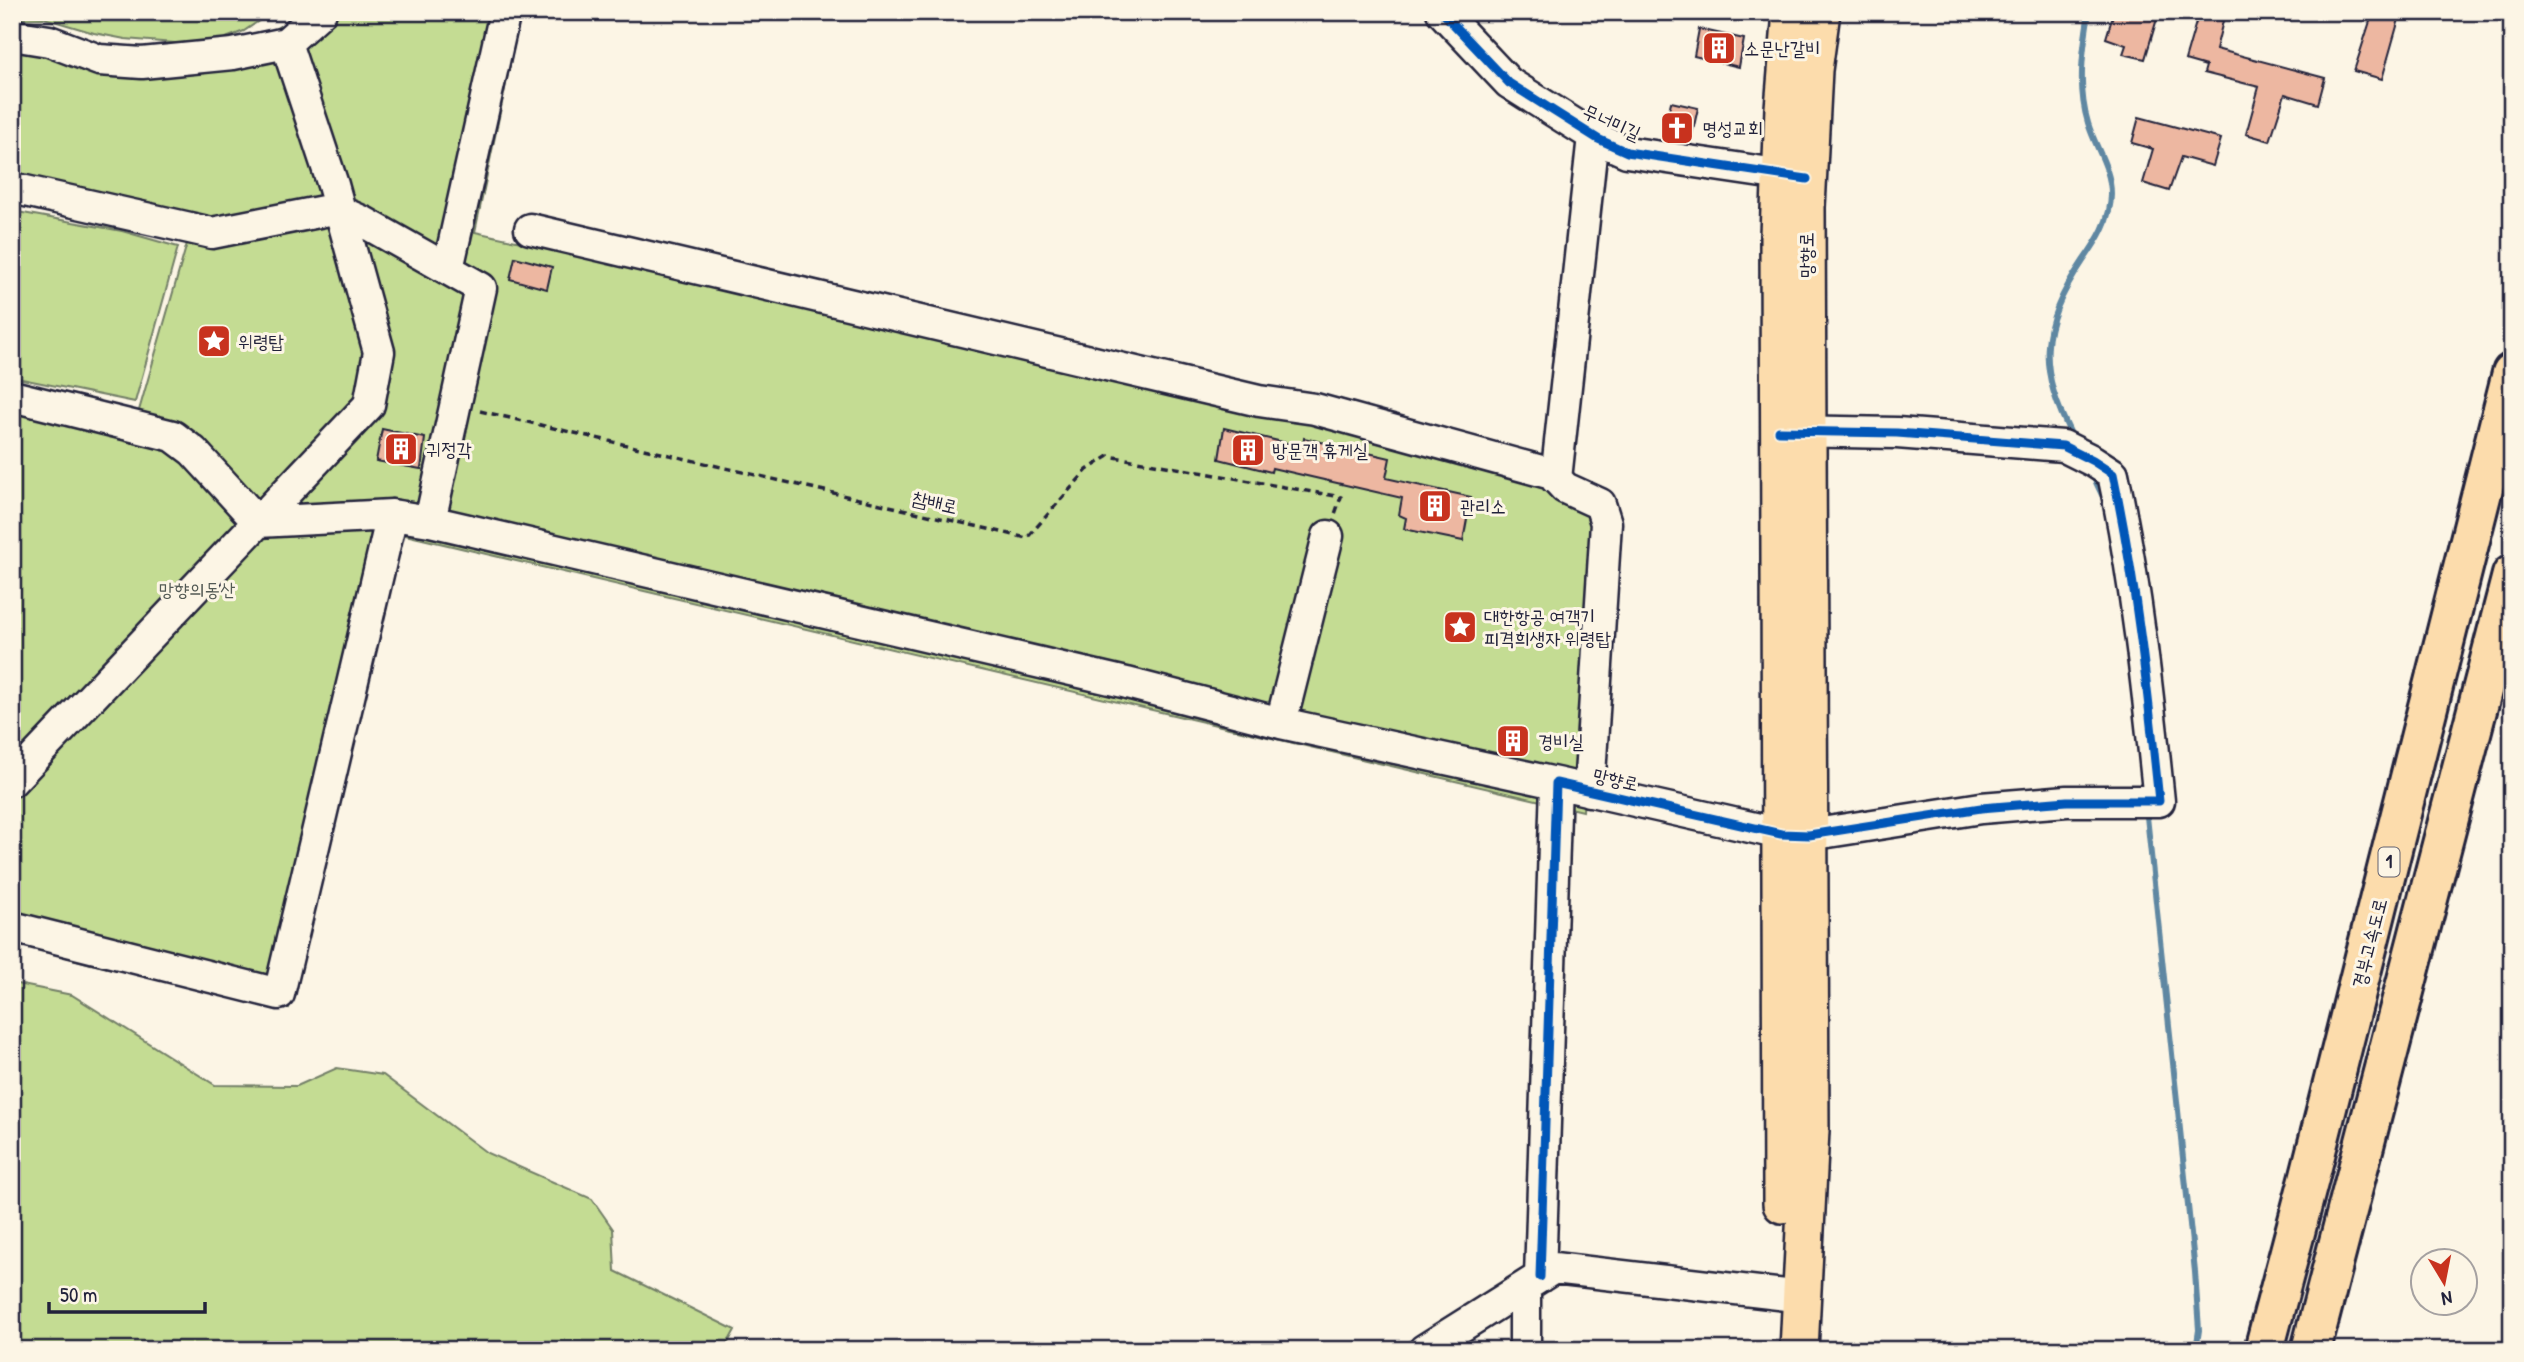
<svg xmlns="http://www.w3.org/2000/svg" width="2524" height="1362" font-family="'Patrick Hand','Poor Story',sans-serif">
	<style>
		.green { fill: #c4dc93; stroke: #737f67; stroke-width: 2 }
		.lines { fill: none; stroke-linecap: round; stroke-linejoin: round }
		.stream { stroke: #5e87a2; stroke-width: 6 }
		.building { fill: #edb7a1; stroke: #22223b; stroke-width: 2 }
		.minor-casing { stroke: #22223b; stroke-width: 35 }
		.major-casing { stroke: #22223b; stroke-width: 42 }
		.highway-casing { stroke: #22223b; stroke-width: 44 }
		.path { stroke: #22223b; stroke-width: 3.5; stroke-dasharray: 7 5; stroke-linecap: butt }
		.minor { stroke: #fcf5e5; stroke-width: 30 }
		.major { stroke: #fcdcac; stroke-width: 37 }
		.highway { stroke: #fcdcac; stroke-width: 38 }
		.cycleway-casing { stroke: #fcf5e5; stroke-width: 13 }
		.cycleway { stroke: #0057b8; stroke-width: 9 }
		.labels { text-anchor: middle; stroke-width: 6; stroke-linejoin: round; paint-order: stroke }
		.shield { fill: #fcf5e5; stroke: #63616e; stroke-width: 2 }
		.shield-label { font-size: 18px; font-weight: bold; fill: #22223b }
		.poi-label { font-size: 19px; fill: #22223b; stroke: #fcf5e5; text-anchor: start }
		.street-label { font-size: 19px; fill: #22223b; stroke: #fcf5e5 }
		.park-label { font-size: 19px; fill: #535a55; stroke: #fcf5e5 }
	</style>
	<rect width="100%" height="100%" fill="#fcf5e5"/>
	<filter id="ink" filterUnits="userSpaceOnUse"><feTurbulence type="fractalNoise" baseFrequency=".0143" numOctaves="2"/><feDisplacementMap in="SourceGraphic" scale="14" xChannelSelector="R" yChannelSelector="G"/><feConvolveMatrix kernelMatrix="1 2 1 2 8 2 1 2 1" color-interpolation-filters="sRGB"/></filter>
	<g filter="url(#ink)">
		<path class="green" d="M12,12H272L244,31L208,45C246,38 269,39 299,12H521L475,232L1107,369L1277,409L1568,493L1602,521L1583,811L401,534L289,1008L91,964L12,942V386L138,414L188,240L12,195V25L61,32L109,47L149,51L199,45L125,39L94,33L44,18L12,19Z
			M12,211L122,231L178,247L135,402L12,377Z
			M12,983L72,995L215,1085L297,1086L337,1068L383,1075L487,1153L592,1199L613,1229L615,1271L735,1330L724,1350H12Z"/>
		<g class="lines">
			<path class="stream" d="M2074,440C2037,368 2038,328 2083,261C2097,241 2111,220 2111,194C2111,168 2095,147 2088,123C2077,87 2083,49 2089,12
				M2092,474L2104,499
				M2146,807L2195,1272L2199,1330L2196,1350"/>
		</g>
		<path class="building" d="M2114,12H2159L2145,59L2123,54L2126,45L2106,38Z
			M2199,12L2223,21L2216,49L2325,78L2318,104L2285,94L2270,141L2246,134L2259,87L2204,73L2206,66L2185,60Z
			M2373,12H2401L2382,79L2354,71Z
			M1699,29L1744,39L1739,67L1694,56Z
			M1671,102L1698,108L1690,144L1662,139Z
			M2139,117L2221,139L2213,166L2181,157L2169,191L2143,183L2153,149L2132,143Z
			M515,257L552,267L547,289L510,279Z
			M1224,428L1303,447L1304,438L1390,458L1386,478L1471,497L1463,541L1404,529L1406,518L1399,515L1402,498L1272,468L1271,472L1219,459Z
			M382,429L425,438L421,469L376,461Z"/>
		<g class="lines">
			<g class="minor-casing">
				<path id="minor" d="M1442,12L1509,83L1598,139L1627,152L1803,178
					M12,35L49,41L99,60L142,63L233,54L286,43L321,12
					M12,188L212,233L334,209L364,222L481,288L430,521
					M530,229L1259,401L1315,409L1552,474L1565,488L1600,504L1606,523L1589,791
					M448,269L505,12
					M12,396L173,436L193,451L258,522L369,405L379,352L333,185L286,43
					M1556,479L1593,136
					M1281,723L1328,536
					M12,781L258,522L392,515L430,521L1127,683L1281,723L1556,783
					M12,927L279,994L392,515
					M1540,1277L1556,783L1781,834L1809,835L1981,808L2067,801H2159C2148,692 2136,582 2113,474L2093,461L2063,446L1897,433L1787,431
					M1424,1350L1554,1268L1803,1297
					M1525,1350V1287"/>
			</g>
			<g class="major-casing">
				<path id="major" d="M1782,1204L1779,235L1784,108L1792,12
					M1799,1350L1810,1130L1806,207L1813,70L1821,12"/>
			</g>
			<g class="highway-casing">
				<path id="highway" d="M2264,1350L2309,1179L2512,373
					M2311,1350L2512,575"/>
			</g>
			<path class="path" d="M480,411L1027,538L1087,470L1109,456L1341,497L1335,514"/>
			<use href="#minor" class="minor"/>
			<use href="#major" class="major"/>
			<use href="#highway" class="highway"/>
			<g class="cycleway-casing">
				<path id="cycleway" d="M1442,12L1509,83L1598,139L1627,152L1807,179
					M1540,1277L1556,783L1781,834L1809,835L1981,808L2067,801H2159C2148,692 2136,582 2113,474L2093,461L2063,446L1897,433L1779,431"/>
			</g>
			<use href="#cycleway" class="cycleway"/>
		</g>
	</g>
	<defs>
		<g id="building-square" transform="scale(1.75)"><rect x="-9" y="-9" width="18" height="18" rx="4" fill="#c8321e" stroke="#fcf5e5"/><path d="M-4-6H4V6H1V3H-1V6H-4ZM-2.5-4.3h1.7v1.8h-1.7ZM.8-4.3h1.7v1.8H.8ZM-2.5-1h1.7V.8h-1.7ZM.8-1h1.7V.8H.8Z" fill="#fff"/></g>
		<g id="church-square" transform="scale(1.75)"><rect x="-9" y="-9" width="18" height="18" rx="4" fill="#c8321e" stroke="#fcf5e5"/><path d="M-1.2-6h2.4v3.5h3.3v2.4h-3.3V6h-2.4V-.1h-3.3v-2.4h3.3Z" fill="#fff"/></g>
		<g id="sight-square" transform="scale(1.75)"><rect x="-9" y="-9" width="18" height="18" rx="4" fill="#c8321e" stroke="#fcf5e5"/><path d="M0-6L1.8-2.2L6-1.7L2.9 1.2L3.7 5.4L0 3.3L-3.7 5.4L-2.9 1.2L-6-1.7L-1.8-2.2Z" fill="#fff"/></g>
	</defs>
	<g fill-rule="evenodd">
		<use href="#building-square" x="1719" y="48"/>
		<use href="#church-square" x="1677" y="128"/>
		<use href="#sight-square" x="214" y="341"/>
		<use href="#building-square" x="401" y="449"/>
		<use href="#building-square" x="1248" y="450"/>
		<use href="#building-square" x="1435" y="506"/>
		<use href="#sight-square" x="1460" y="627"/>
		<use href="#building-square" x="1513" y="741"/>
	</g>
	<g class="labels">
		<rect class="shield" x="2378.5" y="847.5" width="21" height="29" rx="5"/>
		<g class="shield-label">
			<text x="2389" y="868">1</text>
		</g>
		<g class="poi-label">
			<text x="1744" y="55">소문난갈비</text>
			<text x="1702" y="135">명성교회</text>
			<text x="238" y="348">위령탑</text>
			<text x="426" y="456">귀정각</text>
			<text x="1272" y="457">방문객 휴게실</text>
			<text x="1460" y="513">관리소</text>
			<text x="1484" y="623">대한항공 여객기<tspan x="1484" dy="22">피격희생자 위령탑</tspan></text>
			<text x="1538" y="748">경비실</text>
		</g>
		<g class="street-label">
			<text transform="translate(1612 122) rotate(24)" y="7">무너미길</text>
			<text transform="translate(1806 255) rotate(-90)" y="7">망향로</text>
			<text transform="translate(935 502) rotate(13)" y="7">참배로</text>
			<text transform="translate(1616 779) rotate(13)" y="7">망향로</text>
			<text transform="translate(2369 943) rotate(-76)" y="7">경부고속도로</text>
		</g>
		<g class="park-label">
			<text x="197" y="596">망향의동산</text>
		</g>
	</g>
	<rect width="2524" height="1362" fill="none" stroke="#fcf5e5" stroke-width="42"/>
	<rect x="21" y="21" width="2482" height="1320" fill="none" stroke="#22223b" stroke-width="2.5" filter="url(#ink)"/>
	<g transform="translate(2444 1282) rotate(170)"><circle r="33" fill="#fcf5e5" stroke="#a5a1a1" stroke-width="2"/>
	<path d="M0-5L12 26L0 18L-12 26Z" fill="#c8321e"/>
	<text y="-10" font-size="19" font-weight="bold" text-anchor="middle" fill="#22223b">N</text>
	</g>
	<path d="M49 1302v10h156v-10" fill="none" stroke="#22223b" stroke-width="3.5"/>
	<text x="60" y="1302" font-size="21" fill="#22223b" stroke="#fcf5e5" stroke-width="5" paint-order="stroke">50 m</text>
</svg>
